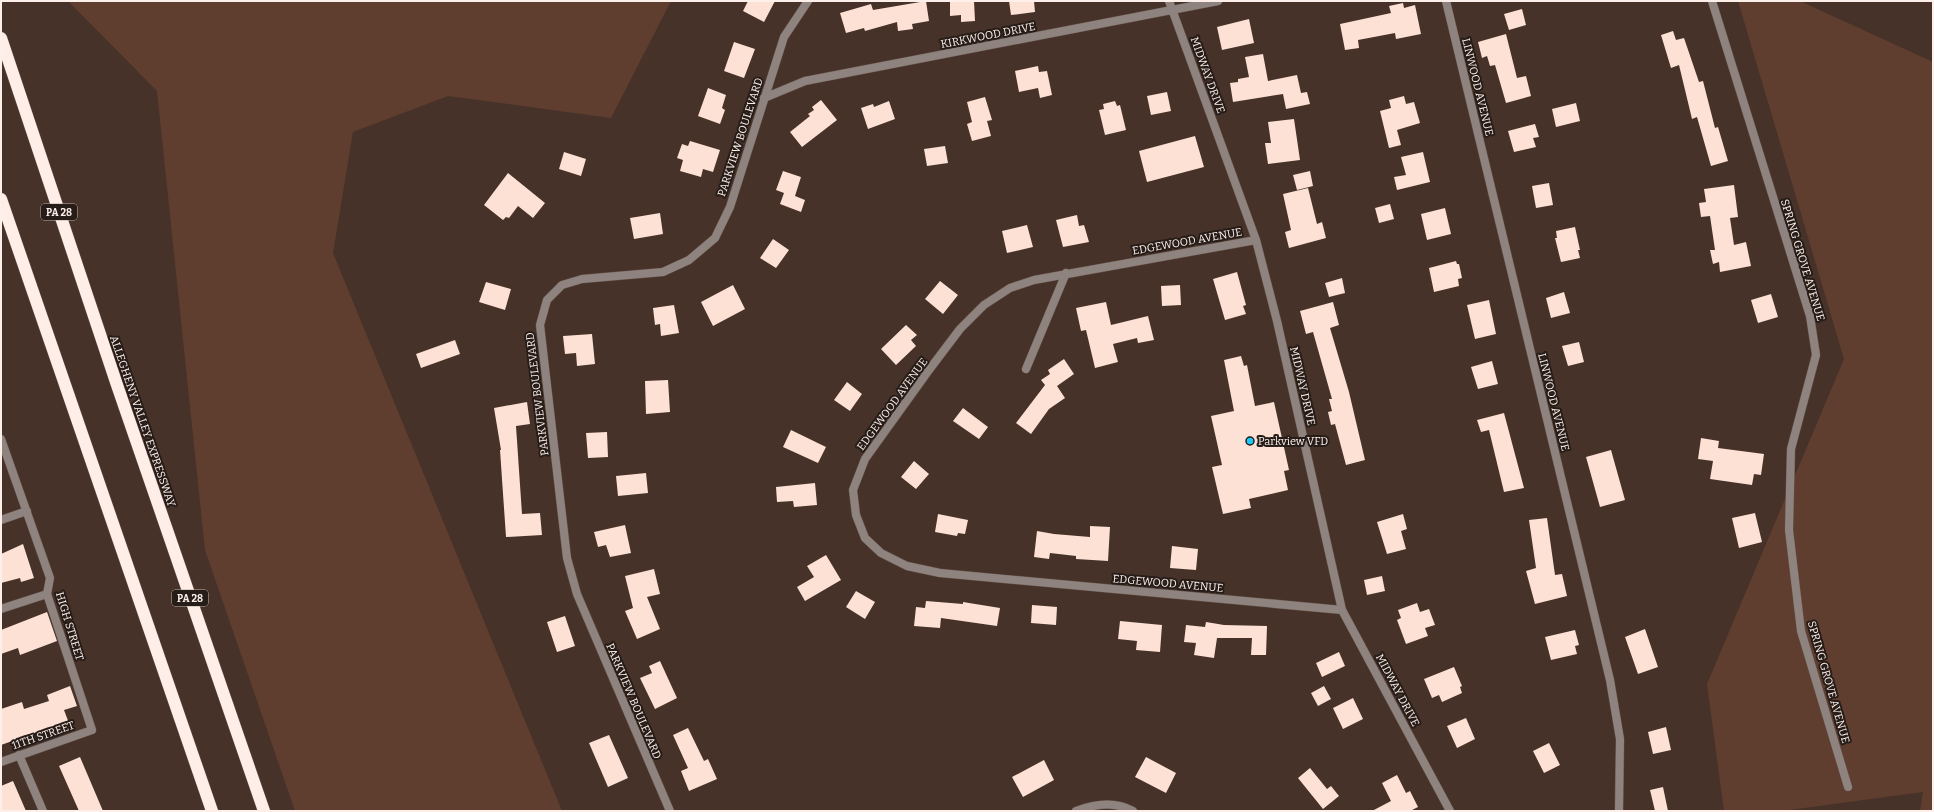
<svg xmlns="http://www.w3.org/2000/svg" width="1934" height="812" font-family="Bitter,serif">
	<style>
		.green { fill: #5f3e2f }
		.building { fill: #fde1d5 }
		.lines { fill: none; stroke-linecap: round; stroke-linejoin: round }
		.service-casing { stroke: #635048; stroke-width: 9 }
		.minor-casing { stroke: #635048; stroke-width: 9 }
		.motorway-casing { stroke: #635048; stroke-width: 13 }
		.service { stroke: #8e837e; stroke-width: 8 }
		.minor { stroke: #8e837e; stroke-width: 8 }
		.motorway { stroke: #ffeee7; stroke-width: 12 }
		.poi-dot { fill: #19cafc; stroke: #261c18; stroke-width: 1.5 }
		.labels { text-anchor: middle; stroke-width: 4; stroke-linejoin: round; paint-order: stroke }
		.shield { fill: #261c18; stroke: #bcb0aa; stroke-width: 1 }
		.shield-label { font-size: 10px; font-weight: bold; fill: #fdefe9 }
		.street-label { font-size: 11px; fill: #fdefe9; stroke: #261c18 }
		.poi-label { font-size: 11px; fill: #fdefe9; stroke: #261c18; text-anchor: start }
	</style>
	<rect width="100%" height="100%" fill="#463229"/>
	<path class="green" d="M68,1H671L611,118L448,96L353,132L333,253L562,811H295L205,550L157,91Z
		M1738,1H1800L1933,62V811H1920L1923,792L1782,811H1724L1707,684L1844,359Z"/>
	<path class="building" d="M748,1H775L764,22L743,11Z
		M926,1L929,21L912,24L913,29L898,31L897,22L865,31L864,28L846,33L840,13L871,4L873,10Z
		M950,1H974L975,21L961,22V15L950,16Z
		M1009,1H1034L1035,12L1011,15Z
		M1403,3L1404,8L1415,5L1421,34L1396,39L1395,33L1358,40L1359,48L1345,50L1340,24L1391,13L1389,6Z
		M1522,9L1526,25L1509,30L1504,14Z
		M1249,19L1254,43L1222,50L1217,27Z
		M1673,31L1676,40L1684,38L1699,82L1703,81L1715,128L1718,127L1728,161L1711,166L1697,117L1692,119L1679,65L1671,68L1661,35Z
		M1506,34L1517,78L1526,76L1531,96L1506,103L1495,65L1490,66L1487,56L1482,58L1478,42Z
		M734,42L755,49L744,78L724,71Z
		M1263,54L1268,81L1297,75L1301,93L1307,92L1310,104L1286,109L1283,94L1233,102L1230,83L1238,82V79L1249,77L1245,57Z
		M1038,66L1039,72L1047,71L1052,95L1040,98L1038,88L1019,92L1015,71Z
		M708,88L726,95L722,108L725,110L720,124L698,116Z
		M1167,92L1171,111L1151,115L1147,96Z
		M1404,96L1406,104L1414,102L1420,123L1397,130L1401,145L1389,148L1380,111L1391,108L1389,100Z
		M985,97L992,120L987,121L991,136L972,141L967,124L972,122L967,102Z
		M821,100L837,120L802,147L790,132L810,116L808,114L814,110L812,107Z
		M889,101L895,119L868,129L861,108L873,104L874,107Z
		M1115,101L1117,106L1120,105L1126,130L1105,135L1099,110L1104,109L1103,104Z
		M1576,103L1580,121L1556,127L1552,109Z
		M1294,119L1300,160L1268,164L1265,143H1271L1268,122Z
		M1535,124L1539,137L1533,138L1536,147L1514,152L1508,131Z
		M1195,136L1204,167L1147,182L1139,151Z
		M690,141L720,150L713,172L703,169L701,177L680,171L683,160L677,158L682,144L688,146Z
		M945,146L948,163L927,166L924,149Z
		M564,152L586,159L581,176L559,169Z
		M1423,152L1430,182L1397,190L1394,177L1406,175L1401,157Z
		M783,171L801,177L795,196L805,200L801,212L780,204L784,193L776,190Z
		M1310,171L1313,186L1297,190L1293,175Z
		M508,173L545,203L533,218L518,206L509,218L506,217L503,220L484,205Z
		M1549,183L1553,205L1536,208L1532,186Z
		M1734,185L1738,217L1730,218L1734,245L1746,242L1751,266L1720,272L1719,262L1713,264L1710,250H1715L1710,216L1701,217L1699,203L1706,202L1704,189Z
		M1308,188L1317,224L1322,222L1326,238L1289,248L1285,232L1291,230L1283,194Z
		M1390,204L1394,219L1379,223L1375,208Z
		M1445,208L1451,234L1427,240L1421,214Z
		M660,213L663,234L634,239L630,218Z
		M1077,215L1079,226L1084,225L1089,242L1063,247L1056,220Z
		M1027,225L1033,247L1007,253L1002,231Z
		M1575,227L1580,250H1578L1580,258L1561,262L1555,238H1557L1556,231Z
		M773,239L789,250L776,268L760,258Z
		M1456,261L1457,264H1459L1462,278L1458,279L1459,286L1434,292L1429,268Z
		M1237,272L1246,305L1243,306L1246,314L1225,320L1213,279Z
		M1342,278L1345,293L1329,297L1325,283Z
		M940,281L958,295L943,314L925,299Z
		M486,282L511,289L505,310L479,302Z
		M733,285L745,309L713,326L701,302Z
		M1180,285L1181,305L1162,306L1161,286Z
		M1564,292L1570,313L1551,318L1546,298Z
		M1771,294L1778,317L1758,323L1751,300Z
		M1489,300L1496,334L1475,339L1467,305Z
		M1106,302L1111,325L1148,316L1154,340L1138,343L1137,338L1113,344L1118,362L1095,368L1086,330L1081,331L1076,308Z
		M1333,302L1339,325L1330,328L1349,392L1365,460L1346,465L1335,424L1331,425L1328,412L1332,411L1329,399H1332L1313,332L1306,334L1300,311Z
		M674,305L679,333L661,336L660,324L655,325L653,308Z
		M906,325L917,335L911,340L916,346L896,365L881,349Z
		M592,334L595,364L577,366L576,353L565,354L563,336Z
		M455,340L460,354L421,368L416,354Z
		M1579,342L1584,362L1568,366L1562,346Z
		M1241,356L1244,366L1247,365L1255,406L1274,402L1289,470L1284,471L1288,490L1249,499L1251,508L1223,514L1212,467L1222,465L1211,416L1234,411L1224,360Z
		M1064,359L1074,374L1057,386L1065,398L1049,409L1031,434L1016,423L1045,385L1041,380L1050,374L1048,370Z
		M1492,361L1498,384L1478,389L1471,367Z
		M668,380L670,412L646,414L645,381Z
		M847,382L862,394L850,411L834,400Z
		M527,402L530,424L516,426L522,514L540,513L542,535L506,537L500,450H501L494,408Z
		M963,408L988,427L979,439L953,421Z
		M1504,413L1524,488L1504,492L1489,430L1481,432L1477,420Z
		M791,430L826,447L818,463L783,447Z
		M607,432L608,457L588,458L586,433Z
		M1701,438L1719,441L1718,448L1764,454L1761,475L1754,474L1752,485L1710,479L1713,461L1698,459Z
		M1611,450L1625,500L1600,507L1586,457Z
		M914,461L929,474L916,489L901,477Z
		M646,473L648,493L618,496L616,476Z
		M815,483L817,505L794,507L793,501L777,502L776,487Z
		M1755,513L1762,542L1739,548L1732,518Z
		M938,514L968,520L965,534L958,533L957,536L935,532Z
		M1403,514L1407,529L1401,531L1406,549L1387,554L1377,522Z
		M1547,518L1555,575L1562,574L1567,596L1535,604L1526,571L1536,568L1529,520Z
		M625,525L631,553L610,557L606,545L598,547L594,532Z
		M1090,526L1110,527L1108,561L1076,559V556L1050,553L1049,559L1034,557L1037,531L1054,534L1090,537Z
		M23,544L34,578L21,582L20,578L1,583V554Z
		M1172,546L1198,549L1196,570L1170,568Z
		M826,555L841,580L805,601L797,587L814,577L807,566Z
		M654,569L660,594L647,597L660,629L637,639L625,611L633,608L625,576Z
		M1382,576L1385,591L1367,595L1364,580Z
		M856,591L875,602L865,619L846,607Z
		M926,601L963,604V602L1000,608L997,626L941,618L940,628L914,626L916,607L925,608Z
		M1417,603L1420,612L1429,609L1435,625L1425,628L1428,636L1406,644L1397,620L1401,618L1398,610Z
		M1032,605L1057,607L1056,625L1031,623Z
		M47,612L57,641L20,655L18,648L1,654V630Z
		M565,616L575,646L557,652L547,622Z
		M1120,621L1162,625L1160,652L1136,650L1137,641L1118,639Z
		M1206,622L1224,625L1267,626L1266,655H1251L1252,638H1217L1214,658L1194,655L1196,643L1184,642L1186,625L1205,627Z
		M1645,629L1658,667L1638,674L1625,637Z
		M1575,630L1579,645L1575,646L1577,654L1551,660L1545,637Z
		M1339,652L1345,666L1322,677L1316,663Z
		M660,661L677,698L655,709L640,678L652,673L649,666Z
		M1454,667L1462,686L1460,687L1462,693L1442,702L1439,695L1432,698L1424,679Z
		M70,686L77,706L64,710L70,726L59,730L57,725L1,745V709L22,702L24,709L49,701L47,695Z
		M1324,686L1331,699L1318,706L1311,693Z
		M1353,698L1363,719L1343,729L1333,708Z
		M1466,718L1475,739L1457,748L1447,726Z
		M1666,727L1671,750L1653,754L1648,732Z
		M688,728L704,761L708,759L717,779L689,791L681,771L688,768L673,735Z
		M609,735L628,778L608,787L589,743Z
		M1549,743L1560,765L1544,773L1533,751Z
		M80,757L103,811H79L59,766Z
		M1146,757L1176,773L1166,793L1135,777Z
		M1044,760L1054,780L1023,797L1012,777Z
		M1310,768L1327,789L1331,786L1339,796L1323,809L1298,778Z
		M1397,775L1406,793L1410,791L1418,807L1410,811H1372L1391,801L1382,783Z
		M13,781L26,811H1V786Z
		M1663,787L1668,811H1655L1650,790Z"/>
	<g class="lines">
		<g class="service-casing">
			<path id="service" d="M1026,369L1066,273"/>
		</g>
		<g class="minor-casing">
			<path id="minor" d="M1169,1L1256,240L1277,321L1342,610L1450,811
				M1446,1L1610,680L1620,739L1619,811
				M1712,1L1810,316L1816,355L1791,449L1789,530L1801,631L1848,787
				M764,98L805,81L1218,1
				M1256,240L1034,280L1010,288L984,305L960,329L929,370L865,459L853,490L856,515L865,538L881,553L907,566L940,573L1342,610
				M1,439L50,578L47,594L92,730L1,762
				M1,520L27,511
				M1,609L47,594
				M19,755L43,811
				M670,811L577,594L567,558L540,325L547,300L562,285L582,279L663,272L689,260L715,238L730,207L784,37L808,1
				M1076,811C1094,804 1115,801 1133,811"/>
		</g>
		<g class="motorway-casing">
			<path id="motorway" d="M1,38L117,385L264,811
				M1,199L212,811"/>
		</g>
		<use href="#service" class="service"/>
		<use href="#minor" class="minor"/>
		<use href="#motorway" class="motorway"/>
	</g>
	<circle class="poi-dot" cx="1250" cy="441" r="4"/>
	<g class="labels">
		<g class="shield">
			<rect x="41" y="204" width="36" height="16" rx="3"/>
			<rect x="172" y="590" width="36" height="16" rx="3"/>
		</g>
		<g class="shield-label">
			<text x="59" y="216">PA 28</text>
			<text x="190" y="602">PA 28</text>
		</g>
		<g class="street-label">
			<text transform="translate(988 35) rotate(-11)" y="4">KIRKWOOD DRIVE</text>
			<text transform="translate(1208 75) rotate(70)" y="4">MIDWAY DRIVE</text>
			<text transform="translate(1478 87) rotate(76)" y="4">LINWOOD AVENUE</text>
			<text transform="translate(740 137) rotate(-72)" y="4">PARKVIEW BOULEVARD</text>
			<text transform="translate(1187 241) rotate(-10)" y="4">EDGEWOOD AVENUE</text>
			<text transform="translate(1803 260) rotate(73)" y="4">SPRING GROVE AVENUE</text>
			<text transform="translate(1303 386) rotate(77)" y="4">MIDWAY DRIVE</text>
			<text transform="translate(537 394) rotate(-97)" y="4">PARKVIEW BOULEVARD</text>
			<text transform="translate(1554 402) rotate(76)" y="4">LINWOOD AVENUE</text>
			<text transform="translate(892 404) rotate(-54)" y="4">EDGEWOOD AVENUE</text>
			<text transform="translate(143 421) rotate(71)" y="4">ALLEGHENY VALLEY EXPRESSWAY</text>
			<text transform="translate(1168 583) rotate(5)" y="4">EDGEWOOD AVENUE</text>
			<text transform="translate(70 626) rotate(73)" y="4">HIGH STREET</text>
			<text transform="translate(1829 682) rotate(74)" y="4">SPRING GROVE AVENUE</text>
			<text transform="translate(1398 690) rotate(62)" y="4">MIDWAY DRIVE</text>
			<text transform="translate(634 701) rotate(67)" y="4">PARKVIEW BOULEVARD</text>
			<text transform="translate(43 735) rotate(-19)" y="4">11TH STREET</text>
		</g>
		<g class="poi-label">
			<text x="1258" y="445">Parkview VFD</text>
		</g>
	</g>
	<rect width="1934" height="812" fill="none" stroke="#fdefe9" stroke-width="4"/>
</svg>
